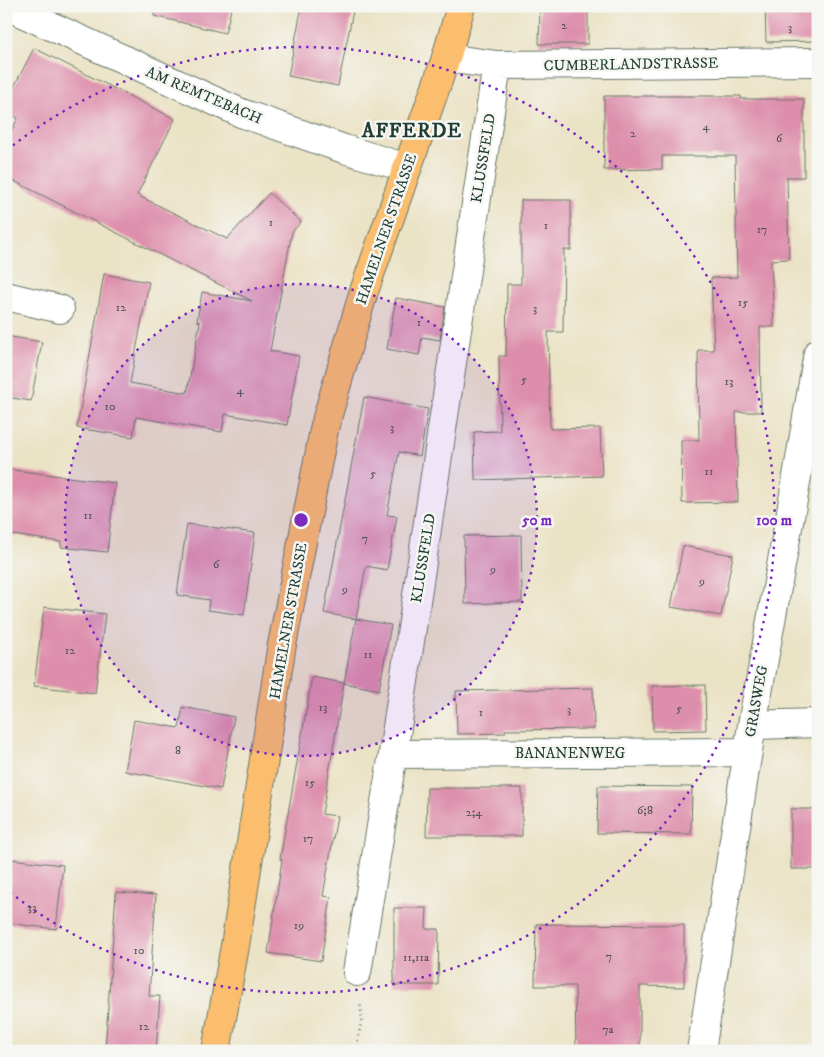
<svg xmlns="http://www.w3.org/2000/svg" width="824" height="1057" font-family="'IM FELL DW Pica',serif">
	<style>
		.building { fill: #dd8eab }
		.lines { fill: none; stroke-linecap: round; stroke-linejoin: round }
		.minor-casing { stroke: #667767; stroke-width: 30 }
		.major-casing { stroke: #667767; stroke-width: 30 }
		.path { stroke: #667767; stroke-width: 3; stroke-dasharray: 1 4; stroke-linecap: butt }
		.minor { stroke: #fff; stroke-width: 28 }
		.major { stroke: #fbbd6e; stroke-width: 28 }
		.ring { fill: none; stroke: #7b2cbf; stroke-width: 2.5; stroke-dasharray: 2.5 5 }
		.labels { text-anchor: middle; stroke-width: 5; stroke-linejoin: round; paint-order: stroke }
		.number-label { font-size: 12px; fill: #4e5152 }
		.street-label { font-size: 15px; fill: #1f3d34; stroke: #f6f6f2 }
		.district-label { font-size: 20px; font-weight: bold; letter-spacing: 1px; fill: #1f3d34; stroke: #f6f6f2 }
		.centre { fill: #7b2cbf; stroke: #f6f6f2; stroke-width: 2.5 }
		.ring-label { font-size: 15px; text-anchor: middle; font-weight: bold; fill: #7b2cbf; stroke: #f6f6f2; stroke-width: 5; stroke-linejoin: round; paint-order: stroke }
	</style>
	<rect width="100%" height="100%" fill="#f6f6f2"/>
	<filter id="ink" filterUnits="userSpaceOnUse"><feTurbulence type="fractalNoise" baseFrequency=".02" numOctaves="2"/><feDisplacementMap in="SourceGraphic" scale="10" xChannelSelector="R" yChannelSelector="G"/><feConvolveMatrix kernelMatrix="1 2 1 2 8 2 1 2 1" color-interpolation-filters="sRGB"/></filter>
	<filter id="wash" filterUnits="userSpaceOnUse"><feTurbulence type="fractalNoise" baseFrequency=".0096" numOctaves="4" result="noise"/><feDisplacementMap in="SourceGraphic" scale="20" xChannelSelector="R" yChannelSelector="G"/><feGaussianBlur stdDeviation="1.12" result="paint"/><feColorMatrix in="noise" values="0 0 0 0 0 0 0 0 0 0 0 0 0 0 0 0 0 1.4 0 .05"/><feComposite in="paint" operator="in"/></filter>
	<g filter="url(#wash)">
		<rect width="100%" height="100%" fill="#ebe3c6"/>
		<g id="blocks">
			<path class="building" d="M155,6H232L225,33L154,16Z
				M302,6H354L338,86L288,76Z
				M540,6H588V44H539Z
				M765,6H818V41L766,42Z
				M34,48L175,119L137,195L227,239L269,193L301,222L292,232L270,351L299,356L287,425L225,414L222,432L136,417L133,437L77,428L104,274L149,282L130,383L187,393L200,322L197,321L202,292L252,301L6,177V141L18,118L6,112V102Z
				M604,96H741V99H804V177H787L789,259L771,260L774,327H760L761,412H736L738,502L682,503L681,440H699L698,350H714L711,278L737,277L735,156H662V169L604,170Z
				M521,200H571V250H564L563,332H548L550,429L600,428L602,476L475,480L474,432L500,431L499,356H506L507,284H521Z
				M396,298L445,307L440,340L422,337L419,355L387,349Z
				M6,336L42,342L31,401L6,397Z
				M364,397L428,409L420,456L399,452L387,515L397,516L387,570L366,566L356,619L324,613Z
				M6,469L115,483L107,552L61,547V542L6,534Z
				M187,524L255,533L244,615L208,610L209,600L177,595Z
				M521,535L522,602L465,604L464,536Z
				M683,546L733,555L721,616L671,607Z
				M44,607L105,614L95,693L34,686Z
				M356,619L391,625L379,690L344,683Z
				M312,677L344,683L322,814L337,816L323,896L331,897L321,961L268,953L282,860L280,859Z
				M705,685L706,730L653,731L652,686Z
				M593,688L594,729L505,730V733L457,734L456,691Z
				M183,707L234,717L221,789L125,771L134,720L179,728Z
				M598,786L692,787L691,834L597,833Z
				M427,788H522V836H426Z
				M791,809H818V869H791Z
				M10,859L63,865L56,929L6,923V891Z
				M116,892L156,895L149,996H160L156,1051H105Z
				M394,908H427L426,929H439L438,985H394Z
				M536,924L684,925V987L640,986V1051H576L575,986H535Z"/>
		</g>
	</g>
	<g filter="url(#ink)">
		<use href="#blocks" fill-opacity="0" stroke="#667767" stroke-width="1"/>
		<g class="lines">
			<g class="minor-casing">
				<path id="minor" d="M7,6L241,113L344,149L407,168
					M446,58L497,65L818,62
					M6,296L60,309
					M752,725L818,723
					M393,754L748,752
					M357,972L393,754L497,65
					M701,1051L752,725L793,500L818,353"/>
			</g>
			<g class="major-casing">
				<path id="major" d="M216,1051L235,946L281,650L325,425L363,294L446,58L461,6"/>
			</g>
			<path class="path" d="M356,1051L362,1017L360,1002"/>
			<use href="#minor" class="minor"/>
			<use href="#major" class="major"/>
		</g>
	</g>
	<circle cx="301" cy="520" r="236" fill="#7b2cbf" fill-opacity=".12"/>
	<g class="ring">
		<circle cx="301" cy="520" r="236"/>
		<path d="M7 150A473 473 0 1 1 7 890"/>
	</g>
	<g class="labels">
		<g class="number-label">
			<text x="564" y="29">2</text>
			<text x="790" y="31">3</text>
			<text x="706" y="130">4</text>
			<text x="633" y="137">2</text>
			<text x="779" y="142">6</text>
			<text x="271" y="226">1</text>
			<text x="546" y="229">1</text>
			<text x="762" y="233">17</text>
			<text x="743" y="306">15</text>
			<text x="121" y="311">12</text>
			<text x="535" y="312">3</text>
			<text x="419" y="326">1</text>
			<text x="524" y="383">5</text>
			<text x="729" y="385">13</text>
			<text x="240" y="394">4</text>
			<text x="110" y="410">10</text>
			<text x="392" y="431">3</text>
			<text x="709" y="475">11</text>
			<text x="373" y="477">5</text>
			<text x="88" y="519">11</text>
			<text x="365" y="542">7</text>
			<text x="216" y="568">6</text>
			<text x="493" y="573">9</text>
			<text x="702" y="585">9</text>
			<text x="345" y="593">9</text>
			<text x="70" y="654">12</text>
			<text x="368" y="658">11</text>
			<text x="323" y="711">13</text>
			<text x="679" y="712">5</text>
			<text x="569" y="713">3</text>
			<text x="481" y="716">1</text>
			<text x="178" y="754">8</text>
			<text x="310" y="786">15</text>
			<text x="645" y="814">6;8</text>
			<text x="474" y="816">2;4</text>
			<text x="308" y="842">17</text>
			<text x="32" y="911">33</text>
			<text x="299" y="929">19</text>
			<text x="139" y="954">10</text>
			<text x="609" y="960">7</text>
			<text x="416" y="961">11,11a</text>
			<text x="144" y="1030">12</text>
			<text x="608" y="1033">7a</text>
		</g>
		<g class="street-label">
			<text transform="translate(631 64) rotate(-1)" y="5">CUMBERLANDSTRASSE</text>
			<text transform="translate(204 95) rotate(23)" y="5">AM REMTEBACH</text>
			<text transform="translate(483 158) rotate(-81)" y="5">KLUSSFELD</text>
			<text transform="translate(386 229) rotate(-71)" y="5">HAMELNER STRASSE</text>
			<text transform="translate(423 558) rotate(-81)" y="5">KLUSSFELD</text>
			<text transform="translate(288 621) rotate(-80)" y="5">HAMELNER STRASSE</text>
			<text transform="translate(756 701) rotate(-80)" y="5">GRASWEG</text>
			<text x="570" y="758">BANANENWEG</text>
		</g>
		<g class="district-label">
			<text x="412" y="137">AFFERDE</text>
		</g>
	</g>
	<circle cx="301" cy="520" r="8" class="centre"/>
	<g class="ring-label">
		<text x="537" y="525">50 m</text>
		<text x="774" y="525">100 m</text>
	</g>
	<rect width="824" height="1057" fill="none" stroke="#f6f6f2" stroke-width="25"/>
</svg>
